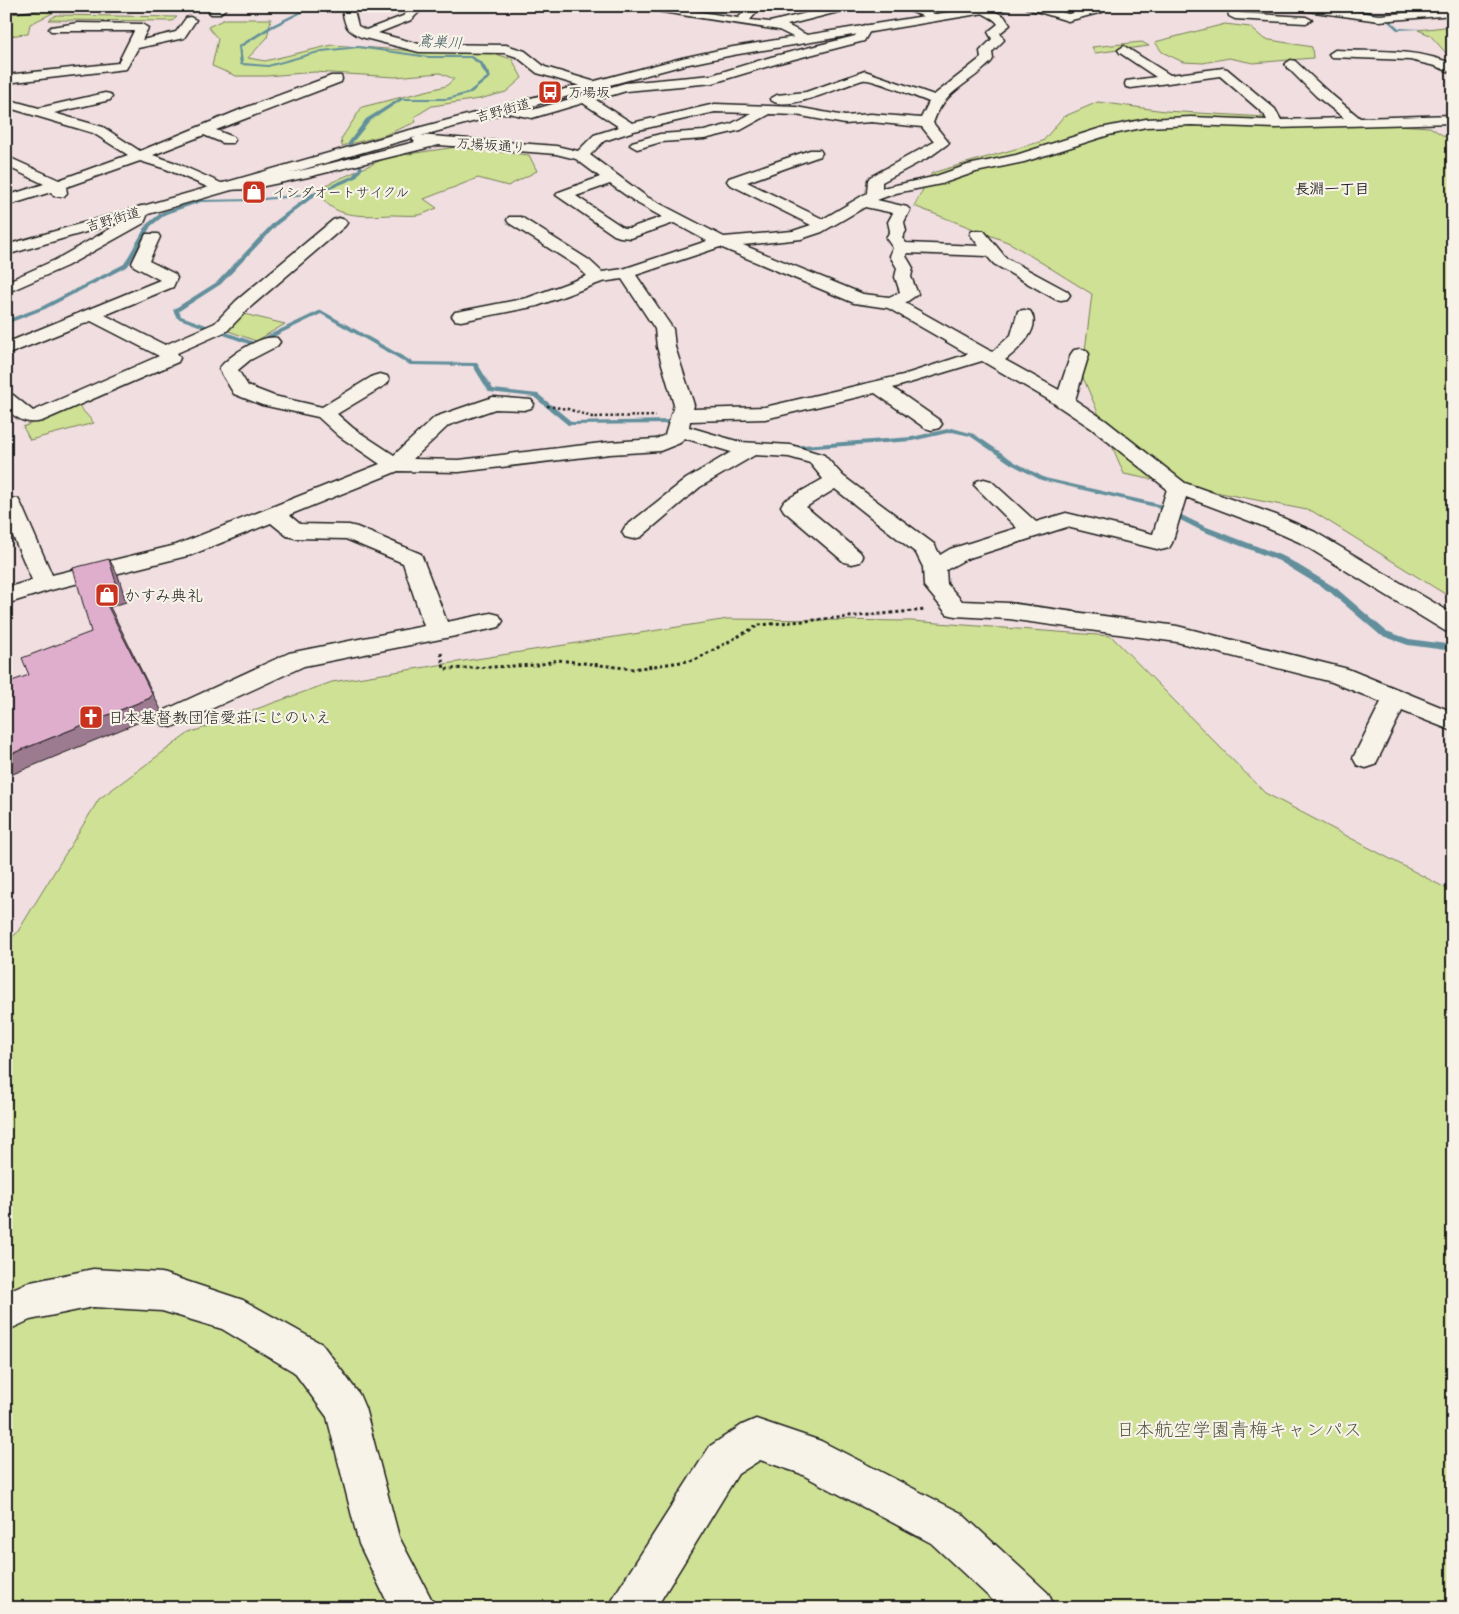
<svg xmlns="http://www.w3.org/2000/svg" width="1459" height="1614" font-family="Dekko,'Klee One',sans-serif">
	<style>
		.green { fill: #cfe195; stroke: #767e58 }
		.lines { fill: none; stroke-linecap: round; stroke-linejoin: round }
		.stream { fill: #628f9b; fill-rule: evenodd }
		.minor-casing { stroke: #1c1c1c; stroke-width: 3 }
		.highway-casing { stroke: #1c1c1c; stroke-width: 3 }
		.path-far1 { stroke: #1c1c1c; stroke-width: 2.5; stroke-dasharray: 2.5 2.5; stroke-linecap: butt }
		.path { stroke: #1c1c1c; stroke-width: 3; stroke-dasharray: 3 3; stroke-linecap: butt }
		.minor { fill: #f7f3e8; fill-rule: evenodd }
		.highway { fill: #f7f3e8; fill-rule: evenodd }
		.shaded-wall { fill: #9c7a90; stroke: #1c1c1c }
		.building { fill: #dfaecd; stroke: #1c1c1c }
		.labels { text-anchor: middle; stroke-width: 4.5; stroke-linejoin: round; paint-order: stroke }
		.far-poi-label { font-size: 14px; fill: #1c1c1c; stroke: #f7f3e8; text-anchor: start }
		.far-street-label { font-size: 14px; fill: #1c1c1c; stroke: #f7f3e8 }
		.far-water-label { font-size: 15px; font-style: italic; fill: #3f565c; stroke: #f7f3e8 }
		.far-neighbourhood-label { font-size: 15px; font-weight: bold; fill: #1c1c1c; stroke: #f7f3e8 }
		.poi-label { font-size: 16px; fill: #1c1c1c; stroke: #f7f3e8; text-anchor: start }
		.near-park-label { font-size: 19px; fill: #525740; stroke: #f7f3e8 }
	</style>
	<rect width="100%" height="100%" fill="#f0dee0"/>
	<filter id="ink" filterUnits="userSpaceOnUse"><feTurbulence type="fractalNoise" baseFrequency=".02" numOctaves="2"/><feDisplacementMap in="SourceGraphic" scale="10" xChannelSelector="R" yChannelSelector="G"/><feConvolveMatrix kernelMatrix="1 2 1 2 8 2 1 2 1" color-interpolation-filters="sRGB"/></filter>
	<g filter="url(#ink)">
		<path class="green" d="M6,6H51L57,11L30,24L28,34L6,36Z
			M56,15L177,17L172,21L49,20Z
			M225,19H271L267,38L248,58L265,61L332,45L429,52H489L512,59L522,78L506,92L479,99L432,106L414,117L416,122L385,135L342,146L341,139L362,107L446,86L454,79L440,73L395,77L315,72L267,76H236L212,66L218,39L208,27Z
			M1225,24L1250,27L1264,39L1312,47L1313,58L1253,63L1229,58L1203,63L1183,62L1162,52L1155,42Z
			M1453,26V57L1447,54L1430,35L1418,30Z
			M1142,42L1149,46L1095,53L1092,47Z
			M1098,102L1165,111L1430,127L1453,142V599L1312,511L1124,474L1082,375L1092,294L1010,243L914,206L932,173L1043,141L1063,117Z
			M456,147L529,155L537,171L508,186L478,178L424,199L437,208C431,210 425,214 419,215C410,216 400,215 391,215C366,216 326,220 319,188L388,157Z
			M244,314L285,324L256,341L226,330Z
			M77,404L94,423L30,440L23,427Z
			M728,619L911,621L1111,636L1265,793L1453,892V1608H6V942L17,933L99,799L189,733L332,682Z"/>
		<g class="lines">
			<path class="stream" d="M311,6H316L272,28L241,47L243,63L268,65L322,50L358,46L429,56H471L482,62L491,77L470,94L448,100H402L370,121L352,143L353,149L363,168L356,178L316,195L278,224L221,284L179,311L181,316L254,342L321,310L413,362L477,363L493,389L538,394L572,422L671,420L730,438L753,443V445L727,441L671,424L568,425L534,397L489,392L473,366L410,365L321,314L254,346L177,318L173,310L174,309L217,282L274,222L308,196L253,201L201,202L166,214L151,226L128,266L45,309L6,324V320L41,307L124,264L147,224L162,212L201,200L253,199L313,193L352,176L359,168L349,149L348,143L366,119L400,98H447L468,92L487,77L479,64L470,58H429L358,48L322,52L268,67L240,65L238,46L270,26Z
				M1349,6H1355L1388,18L1399,28L1423,29L1397,30L1386,20Z
				M952,428L974,434L1015,462L1045,478L1159,504L1204,526L1285,557L1336,588L1386,631L1409,639L1453,645V651L1408,645L1380,635L1330,592L1279,561L1200,530L1155,507L1041,480L1011,464L970,436L952,432L912,441L789,450L786,448L789,446L912,437Z"/>
			<g class="minor-casing">
				<path id="minor" d="M49,6L44,9L6,13V7Z
					M216,6H229L219,14H211L209,12Z
					M341,6H353L358,26L366,30L403,16L413,6H425L411,20L378,33L419,44L506,45L525,51L545,67L599,83L600,86L594,90L537,73L517,57L505,53L419,52L361,37C343,28 346,25 341,6Z
					M638,6H665L738,18L750,6H762L750,20L770,22L835,6H855L854,8L787,25L809,36L811,39L805,43L779,30L643,9Z
					M898,6H914L940,16L942,18L940,20H932Z
					M1025,6H1042L1068,14L1086,10L1082,6H1098L1104,10L1102,12L1068,21L1026,8Z
					M1227,6H1239L1240,13L1306,17L1312,20L1306,23L1235,19L1229,16Z
					M1288,6H1319L1379,15L1453,9V15L1379,21L1293,9Z
					M985,7L1004,16L1010,25L1000,33L1004,40L992,52L993,59L991,62C969,85 945,89 933,123L949,143L931,156L882,182V188L933,177L968,165L1016,155L1101,128L1146,119L1191,117L1267,120L1264,114L1220,76L1131,88L1126,87L1125,84L1126,81L1156,77L1120,53L1118,50L1124,46L1170,75L1223,68L1227,69L1275,109L1281,120L1344,118L1316,96L1287,67L1285,64L1291,60L1295,61L1326,90L1360,118L1453,115V123L1276,128L1191,125L1146,127L1109,135L1024,162L976,172L941,184L896,193L877,200L907,207L910,210L904,222L906,231L902,238L906,243L979,246L970,234L972,231H984L1006,258L1067,291L1070,295L1067,299L1061,300L1055,299L994,264L987,256L907,253L906,256L913,268L911,277L918,294L905,303L992,352L1011,335L1018,311L1024,310L1030,311C1043,329 1018,350 1005,360L1059,390L1071,354L1074,350L1080,349L1086,350L1089,354L1075,400L1105,420L1185,483L1276,515L1315,532L1453,614V633L1445,631L1299,542L1260,525L1186,497L1172,543L1169,548L1161,550L1067,527L966,559L946,570L947,584L962,601L1009,603L1177,626L1348,669L1453,712V731L1402,711L1375,765L1366,768L1357,765L1353,758L1381,702L1332,682L1177,642L1009,619L955,616L947,614L924,586L923,567L916,553L835,489L806,507L860,552L863,557L860,562L852,564L844,562L784,511L781,506L784,501L823,479L810,463L789,457L755,455L700,487L641,537L633,539L625,537L622,532L625,527L686,479L731,452L684,438L680,443L660,451L610,454L459,472L398,471L289,515L300,524L349,525L357,527L421,554L447,622L491,613L499,615L503,621L499,627L491,629L304,666L172,727L163,725L159,718L163,711L289,653L424,626L403,563L346,539L295,538L287,536L271,523L191,555L51,590L6,604V588L32,580L6,520V498L18,499L21,504L52,575L176,545L380,464L339,436L318,417L262,405L234,394L219,369C228,356 262,334 277,338L280,342L277,346L250,360L238,370L248,386L274,396L322,407L373,376L380,374L387,376L389,380L387,384L337,414L353,428L394,455L435,417L493,397L531,400L534,404L531,408L524,410L495,409L449,425L413,459L459,460L610,442L656,439L665,435L674,405L657,347L655,329L622,279L602,282L537,306L461,321L455,320L452,316L455,312L461,311L527,298L587,276L577,266L509,223L507,220L509,217H521L589,260L602,272L623,269L707,241L674,223L631,238L620,237L614,235L556,195L559,192L600,177L576,159L556,154L439,145L308,177L250,189L225,190L219,192L166,169L140,161L66,187L67,193L64,196H54L51,192L6,206V196L44,184L6,166V156L59,180L128,155L93,133L6,107V99L39,108L105,93L110,94L112,97L110,100L54,113L103,127L140,151L242,109L331,76H341L342,79L341,82L216,130L233,137L235,140L233,143H223L204,135L153,155L176,163L221,183L250,181L308,169L415,142L412,139L419,135L556,146L578,151L594,135L619,127L583,103L532,118L503,112L501,109L508,105L532,110L625,83L712,75L771,57L855,36L861,27L865,25L871,29L864,41L779,63L713,83L626,91L596,100L632,123L715,104L796,107L845,116L871,114L921,118L929,102C918,98 871,78 863,80C846,84 784,115 770,99L777,95L806,92L865,71L934,95L981,58L980,51L992,39L988,32L998,24C994,17 984,16 979,10L981,8ZM715,112L751,113L731,124L704,131L660,134L632,142L630,145L637,149L661,142L704,139L741,130L770,114L796,115L845,124L871,122L922,127L934,142L870,177L868,180L867,193L823,219L747,182L820,156L822,153L820,150H810L729,178L727,181L729,184L811,225L793,231L724,237L647,197L590,155L604,141L634,131ZM610,184L637,203L662,217L630,228H624L576,196ZM865,207L893,213L888,222L890,231L886,238L893,248L890,256L897,268L895,277L900,292L889,297L863,294L743,245L801,239L822,232ZM720,247L854,303L888,308L968,354L903,375L765,407L693,409L694,405L675,347L673,329L636,275ZM982,361L1049,400L1091,428L1167,489L1153,534L1066,513L1036,522L991,481L984,479L977,481L974,485L1017,528L950,549L940,555L934,544L843,476L824,455L791,445L740,442L689,427L690,421L765,419L875,393L925,428L932,430L939,428L942,424L939,420L893,388Z
					M190,17L196,20L184,38L138,48L126,69L6,83V75L118,63L134,31H51L49,29L51,27L78,23L142,24L148,28L142,40L176,32L186,18Z
					M1335,50C1375,52 1416,48 1453,64V73L1435,66L1410,60L1331,57L1329,54Z
					M141,206L146,208L149,211L144,223L67,266L6,293V282L55,260L131,217L136,208Z
					M339,218L345,220L347,223L345,226L248,309L227,331L177,353L180,358L178,362L42,421C26,425 18,419 6,409V393L13,395L33,411L159,356L91,321L6,355V343L160,280L134,266L132,263L146,234H158L160,237L149,261L175,274L177,278L173,287L105,315L165,345L215,323L236,301L333,220Z
					M93,1269L162,1273L243,1300L322,1344L359,1394L365,1408L399,1537L436,1608H390L359,1544L327,1417L294,1372L222,1329L162,1311L93,1307L30,1320L6,1331V1292L26,1283Z
					M756,1419L821,1441L961,1513L1048,1593L1055,1608H1001L931,1543L799,1473L760,1460L738,1474L656,1608H609L616,1593L710,1446L742,1425Z"/>
			</g>
			<g class="highway-casing">
				<path id="highway" d="M986,6H1013L1008,9L733,55L684,65L405,140L6,255V245L395,134L682,58L733,47Z"/>
			</g>
			<path class="path-far1" d="M547,406L568,409L592,417L656,416"/>
			<path class="path" d="M441,653L444,669L538,665L558,660L633,669L695,660L759,625L925,610"/>
			<use href="#minor" class="minor"/>
			<use href="#highway" class="highway"/>
		</g>
		<path class="shaded-wall" d="M109,559L118,575L126,602L110,607L161,710L159,714L8,776L6,774V756L150,698L100,591Z"/>
		<path class="building" d="M109,559L117,586L100,591L152,694L150,698L6,756V683L29,675L22,658L91,632L73,568Z"/>
	</g>
	<defs>
		<g id="bus-square" transform="scale(1.25)"><rect x="-9" y="-9" width="18" height="18" rx="4" fill="#c8321e" stroke="#f7f3e8"/><path d="M-5-6H5V4H4V6H2V4H-2V6H-4V4H-5ZM-3.5-4V0h7V-4ZM-3.5 1.2v1.5H-2V1.2ZM2 1.2v1.5H3.5V1.2Z" fill="#fff"/></g>
		<g id="shop-square" transform="scale(1.25)"><rect x="-9" y="-9" width="18" height="18" rx="4" fill="#c8321e" stroke="#f7f3e8"/><path d="M-5-2.5h2.3a2.7 3.5 0 0 1 5.4 0H5L5.5 6h-11ZM-1.5-2.5h3a1.5 2.3 0 0 0-3 0Z" fill="#fff"/></g>
		<g id="church-square" transform="scale(1.25)"><rect x="-9" y="-9" width="18" height="18" rx="4" fill="#c8321e" stroke="#f7f3e8"/><path d="M-1.2-6h2.4v3.5h3.3v2.4h-3.3V6h-2.4V-.1h-3.3v-2.4h3.3Z" fill="#fff"/></g>
	</defs>
	<g fill-rule="evenodd">
		<use href="#bus-square" x="550" y="92"/>
		<use href="#shop-square" x="254" y="192"/>
		<use href="#shop-square" x="107" y="595"/>
		<use href="#church-square" x="91" y="717"/>
	</g>
	<g class="labels">
		<g class="far-poi-label">
			<text x="568" y="97">万場坂</text>
			<text x="272" y="197">イシダオートサイクル</text>
		</g>
		<g class="far-street-label">
			<text transform="translate(503 110) rotate(-15)" y="5">吉野街道</text>
			<text transform="translate(491 145) rotate(4)" y="5">万場坂通り</text>
			<text transform="translate(113 219) rotate(-16)" y="5">吉野街道</text>
		</g>
		<g class="far-water-label">
			<text transform="translate(440 42) rotate(3)" y="5">鳶巣川</text>
		</g>
		<g class="far-neighbourhood-label">
			<text x="1332" y="194">長淵一丁目</text>
		</g>
		<g class="poi-label">
			<text x="124" y="601">かすみ典礼</text>
			<text x="108" y="723">日本基督教団信愛荘にじのいえ</text>
		</g>
		<g class="near-park-label">
			<text x="1239" y="1436">日本航空学園青梅キャンパス</text>
		</g>
	</g>
	<rect width="1459" height="1614" fill="none" stroke="#f7f3e8" stroke-width="25"/>
	<rect x="12" y="12" width="1434" height="1589" fill="none" stroke="#1c1c1c" stroke-width="2" filter="url(#ink)"/>
</svg>
